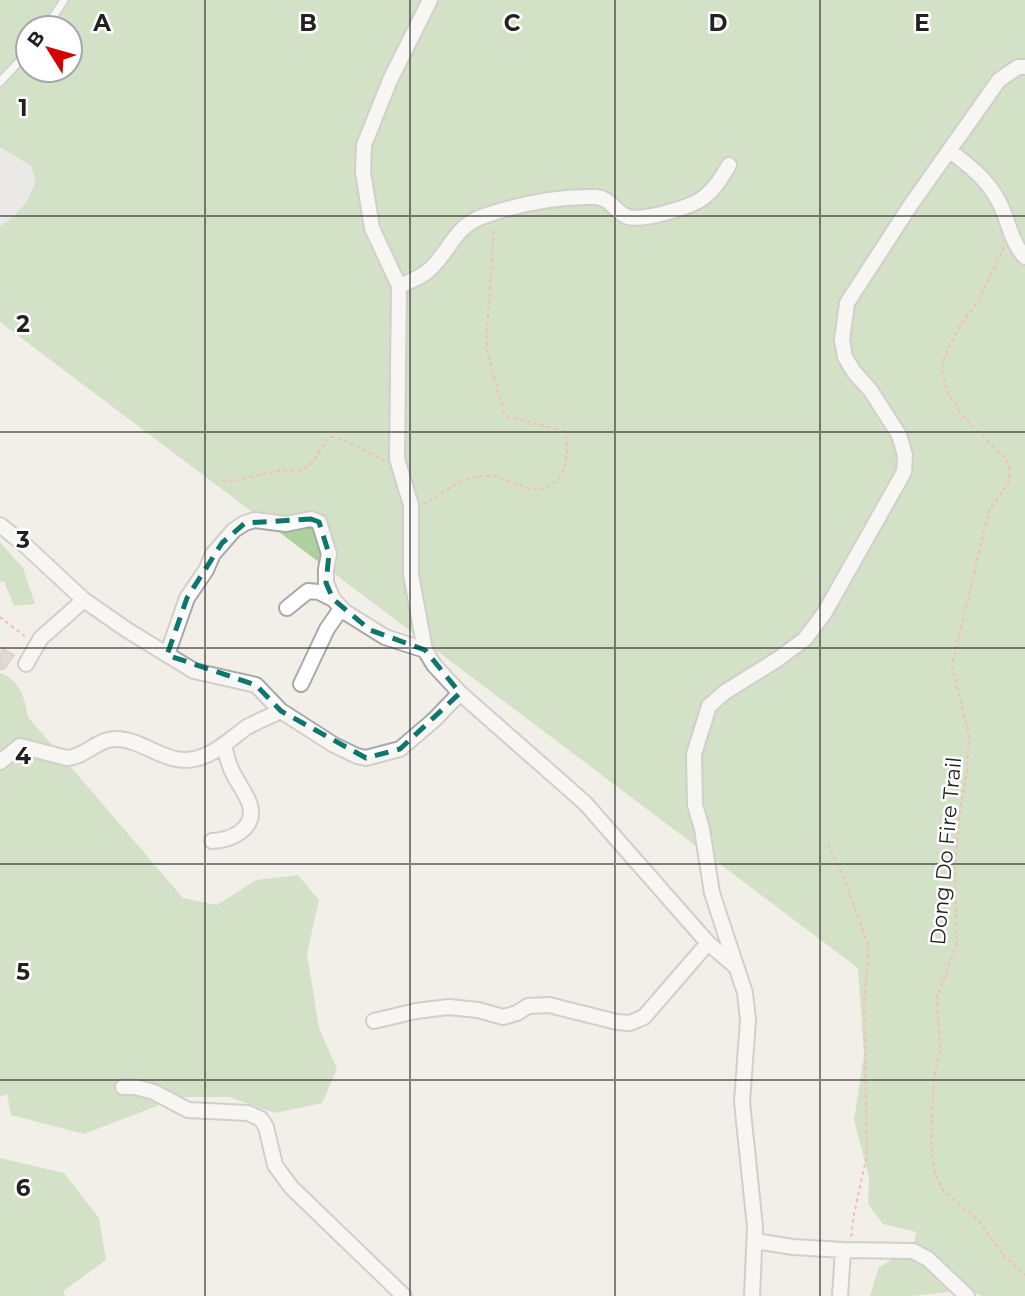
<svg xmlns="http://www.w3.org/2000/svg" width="1025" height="1296" font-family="Montserrat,sans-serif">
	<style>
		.forest { fill: #add19e; fill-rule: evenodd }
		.parking { fill: #e2e2e2 }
		.building { fill: #c7bfb8; stroke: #c4b6ab; stroke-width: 2; filter: url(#shadow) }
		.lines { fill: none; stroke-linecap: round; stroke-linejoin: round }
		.service-casing { stroke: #a9a9a9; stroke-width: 10 }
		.minor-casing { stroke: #a9a9a9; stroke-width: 18 }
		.path { stroke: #fa8072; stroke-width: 2; stroke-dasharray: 3.5 3.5; stroke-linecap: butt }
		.service { stroke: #fff; stroke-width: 7 }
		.minor { stroke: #fff; stroke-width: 14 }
		.marked { fill: none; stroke: #0f766e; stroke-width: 5; stroke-dasharray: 14 9; stroke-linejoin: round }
		.grid { fill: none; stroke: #222; stroke-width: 2; stroke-opacity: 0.55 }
		.labels { text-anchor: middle; stroke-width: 5; stroke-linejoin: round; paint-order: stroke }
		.street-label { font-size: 21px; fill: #222; stroke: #fff }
		.grid-label { font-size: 23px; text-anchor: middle; font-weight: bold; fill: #222; stroke: #fff; stroke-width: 5; stroke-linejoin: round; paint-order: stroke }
	</style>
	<defs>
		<filter id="shadow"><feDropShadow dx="-3" dy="3" stdDeviation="0" flood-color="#0004"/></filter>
	</defs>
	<rect width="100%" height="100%" fill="#f2efe9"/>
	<path class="forest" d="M0,0H1025V1296H981L969,1290L911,1296H870L879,1267L913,1248L916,1232L883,1224L868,1204L869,1178L854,1120L864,1055L858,968L0,322ZM28,28H70V70H28Z
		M0,542L23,568L35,604L14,606L4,581L0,583Z
		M0,673C20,680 25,698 28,717L183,898L217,905L256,880L298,875L319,900L307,954L319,1028L337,1069L322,1103L275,1113L229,1097H180L84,1134L11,1115L7,1094L0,1097Z
		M0,1158L64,1173L99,1218L106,1260L63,1291L65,1296H0Z"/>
	<path class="parking" d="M0,147L31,166L36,182L26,203L10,220L0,226Z"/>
	<path class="building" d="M2,649L14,655L5,668L0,666Z"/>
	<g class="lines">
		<g class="service-casing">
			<path id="service" d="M46,28L64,0
				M0,82L28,52"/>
		</g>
		<g class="minor-casing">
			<path id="minor" d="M430,0L390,80L364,145L363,172L372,228L399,286L397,459L411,505V575L425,650L434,665L460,693L585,803L708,943L735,966
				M950,151C974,169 993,184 1004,213C1010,229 1013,244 1025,257
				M399,286C408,282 420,278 428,271C449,253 454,226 484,216C519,204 558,196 595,197C611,198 613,210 626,216C639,223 691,207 703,198C715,189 722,177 729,165
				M0,525L27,547L84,600L127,630L194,671L256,685L281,711L334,745L357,756L366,758L400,749L434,720L460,693
				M287,608L308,591L319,592L333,599
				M167,655L187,598L206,570L213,554L234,530L245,523L255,520L286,524L311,519L319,522L329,554L326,569V583L333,599L345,612
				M26,664L41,638L84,600
				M301,684L327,629L338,613L345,612L385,637L425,650
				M0,762L20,746L67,758C85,757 97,739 116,739C137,739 156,755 176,759C205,765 226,742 247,727C258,721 270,716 281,711
				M212,841C232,840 256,829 250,805C246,793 237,782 232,771C228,763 226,753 224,745
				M374,1021L416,1011L449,1007L478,1010L503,1017L517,1013L528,1006L549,1005L617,1022L630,1023L644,1017L708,943
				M123,1087H135L154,1092L188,1110L248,1113L261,1119L266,1127L275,1165L291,1187L404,1296
				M755,1241L793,1247L843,1250L840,1296
				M843,1250L913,1251L928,1259L967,1296
				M752,1296L755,1227L742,1102L748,1020L745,993L712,893L702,829L695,805L694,754L709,706L725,692L778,659L805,639L825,612L904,472L905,455L899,435L871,391L854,372L845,357L842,340L847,303L910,206L999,80L1018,67H1025"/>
		</g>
		<path class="path" d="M1004,247L980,298L961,324L950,345L943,361L942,372L948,393L962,415L1004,457L1010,470L1008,484L989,510L952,666L969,735L967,771L959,818L955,868L957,943L937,997L940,1051L934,1077L931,1139L934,1169L943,1190L979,1221L1003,1255L1025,1275
			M222,480L234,481L275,471L302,470L312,463L329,437H336L384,460
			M423,504C444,494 462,475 488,476C510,476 535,501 555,482C561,476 564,471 565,463C567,452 569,441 563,431L509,417L504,412L499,396L486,346L494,227
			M0,617L26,637
			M828,844L845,881L869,947L864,1001L867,1155L854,1214L851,1238"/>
		<use href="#service" class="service"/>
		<use href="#minor" class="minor"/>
	</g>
	<path d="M0 0H1025V1296H0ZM311,519L319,522L329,554L326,583L333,599L370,630L425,650L460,693L400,749L366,758L281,711L256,685L167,655L187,598L222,543L245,523Z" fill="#f2efe9" fill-opacity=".55" fill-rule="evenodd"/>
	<path class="marked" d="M311,519L319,522L329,554L326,583L333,599L370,630L425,650L460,693L400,749L366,758L281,711L256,685L167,655L187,598L222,543L245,523Z"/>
	<path class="grid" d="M205,0V1296M410,0V1296M615,0V1296M820,0V1296M0,216H1025M0,432H1025M0,648H1025M0,864H1025M0,1080H1025"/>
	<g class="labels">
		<g class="street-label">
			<text transform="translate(946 851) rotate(-85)" y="7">Dong Do Fire Trail</text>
		</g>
	</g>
	<g class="grid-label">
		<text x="102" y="31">A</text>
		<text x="308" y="31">B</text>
		<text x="512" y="31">C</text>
		<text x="718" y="31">D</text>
		<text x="922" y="31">E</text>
		<text x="23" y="116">1</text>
		<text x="23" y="332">2</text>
		<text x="23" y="548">3</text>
		<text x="23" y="764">4</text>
		<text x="23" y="980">5</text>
		<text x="23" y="1196">6</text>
	</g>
	<g transform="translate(49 49) rotate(307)"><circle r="33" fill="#ffffff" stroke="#a7a7a7" stroke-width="2"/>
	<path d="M0-5L12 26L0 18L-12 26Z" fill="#d40000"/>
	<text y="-10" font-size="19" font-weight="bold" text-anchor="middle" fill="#222222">B</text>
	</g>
</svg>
